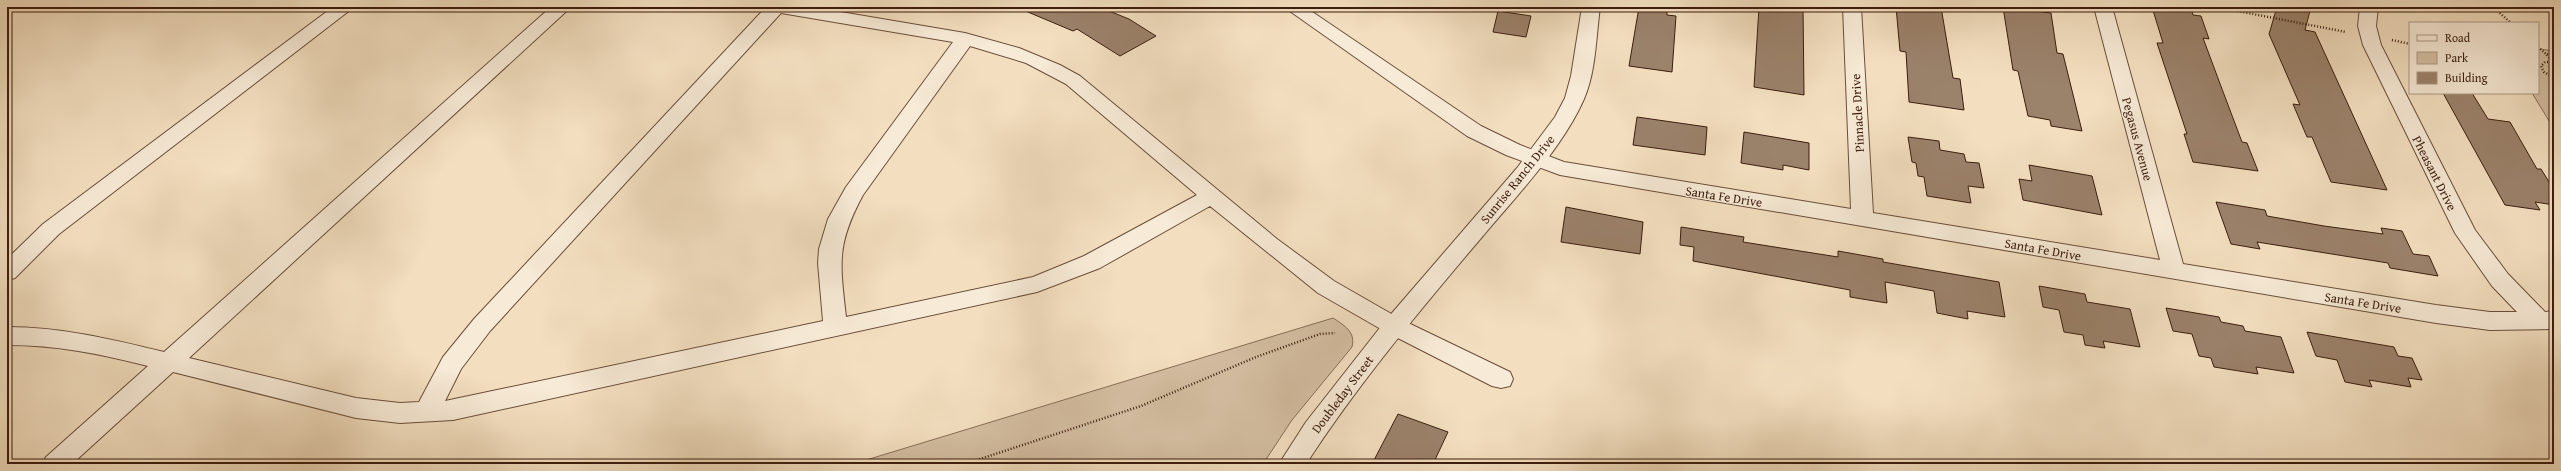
<svg xmlns="http://www.w3.org/2000/svg" width="2561" height="471" font-family="'Gentium Book Plus',serif">
	<style>
		.green { fill: #d4bea2; stroke: #886e58 }
		.building { fill: #9b826b; stroke: #3c1d0e }
		.lines { fill: none; stroke-linecap: round; stroke-linejoin: round }
		.minor-casing { stroke: #6a4e3a; stroke-width: 2 }
		.tertiary-casing { stroke: #6a4e3a; stroke-width: 2 }
		.path { stroke: #3c1d0e; stroke-width: 2.5; stroke-dasharray: 1 2; stroke-linecap: butt }
		.minor { fill: #f7ead6; fill-rule: evenodd }
		.tertiary { fill: #f7ead6; fill-rule: evenodd }
		.labels { text-anchor: middle; stroke-width: 3; stroke-linejoin: round; paint-order: stroke }
		.street-label { font-size: 13px; fill: #3c1d0e; stroke: #f7ead6 }
	</style>
	<rect width="100%" height="100%" fill="#f3dfc0"/>
	<filter id="stains"><feTurbulence type="fractalNoise" baseFrequency=".005" numOctaves="4"/><feColorMatrix values="0 0 0 0 .2 0 0 0 0 .09 0 0 0 0 .02 0 0 0 .5 -.17"/></filter>
	<radialGradient id="worn" r=".72"><stop offset=".6" stop-color="#630" stop-opacity="0"/><stop offset="1" stop-color="#630" stop-opacity=".3"/></radialGradient>
	<path class="green" d="M2540,49L2554,51V129L2532,93H2538V51Z
		M1333,318C1344,325 1356,332 1352,347L1292,420L1263,464H853Z"/>
	<path class="building" d="M1016,7H1099L1129,19L1156,36L1120,56L1077,29L1073,31Z
		M1639,7L1667,10V15L1676,16L1672,72L1629,66Z
		M1759,7H1803L1804,95L1754,87Z
		M1896,7H1941L1953,78L1960,79L1964,110L1909,102L1906,52L1900,51Z
		M2003,7L2051,13L2057,53L2063,54L2082,131L2051,126L2050,120L2028,116L2018,71L2013,70Z
		M2152,7L2191,8L2193,15L2201,16L2209,39L2203,38L2219,81L2242,142L2247,143L2258,171L2193,162L2184,134H2187L2157,43H2163Z
		M2277,7H2311L2305,30L2315,32L2387,190L2331,182L2312,137H2307L2293,104L2300,105L2269,34Z
		M1498,11L1531,16L1526,37L1493,32Z
		M2443,93H2472L2488,119L2510,122L2537,169H2541L2554,190V205L2535,202L2540,210L2505,205Z
		M1637,117L1707,127L1705,155L1633,145Z
		M1744,132L1809,143V170L1783,165V170L1741,163Z
		M1908,137L1939,141L1940,150L1964,154L1966,162L1979,163L1984,188L1968,186L1971,203L1927,196L1924,177L1918,176L1916,163L1912,162Z
		M2029,165L2092,176L2102,215L2023,200L2019,179L2032,181Z
		M2216,202L2265,210L2267,216L2324,226L2383,234L2381,228L2402,231L2413,254L2429,256L2438,276L2390,268L2388,263L2257,242L2260,249L2231,244Z
		M1566,207L1643,222L1640,254L1561,242Z
		M1681,227L1744,237L1743,242L1838,257V251L1883,259V262L1999,282L2005,317L1967,311L1968,319L1937,313L1934,291L1885,282L1887,303L1850,297V290L1693,261L1694,247L1680,245Z
		M2039,286L2085,294L2087,302L2130,309L2140,347L2103,341L2105,348L2085,345L2083,335L2064,332L2059,310L2043,307Z
		M2166,308L2219,317L2221,322L2243,326L2245,331L2281,337L2294,373L2256,367L2258,374L2214,367L2211,358L2199,356L2192,334L2173,331Z
		M2307,332L2394,347L2398,356L2412,358L2422,380L2408,378L2411,387L2369,380L2372,387L2345,382L2337,360L2316,356Z
		M1398,414L1448,432L1433,464H1372Z"/>
	<g class="lines">
		<g class="minor-casing">
			<path id="minor" d="M333,7H354L59,234L15,278L7,280V259L43,224Z
				M551,7H571L189,358L356,398L400,403L419,402L443,357L474,319L766,7H811L965,33L1019,48L1060,65L1080,76L1277,239L1334,281L1402,320L1510,372L1513,379L1510,386L1501,388L1492,386L1386,332L1318,293L1210,206L1100,268L1037,292L453,420L400,423L356,418L173,372L72,464H42L46,457L148,366C101,354 56,345 7,345V327C61,327 111,339 164,352ZM781,13L953,42L846,187L828,219L819,249L818,263L823,321L445,401L461,369L490,331ZM970,46L1026,63L1066,84L1197,195L1084,256L1033,277L846,317C840,263 836,245 863,195Z
				M1284,7H1305L1481,126L1520,145L1564,162L1851,209L1843,7H1861L1873,213L2160,260L2094,7H2112L2183,264L2436,305L2490,312H2517L2492,286L2455,233L2363,45L2358,26L2360,7H2378L2376,26L2381,45L2475,230L2508,274L2545,312L2554,311V329L2490,330L2436,323L1560,175L1506,155L1467,136Z"/>
		</g>
		<g class="tertiary-casing">
			<path id="tertiary" d="M1582,7H1600C1596,36 1596,72 1584,99C1563,147 1516,197 1482,237C1420,310 1358,384 1306,464H1279L1306,422L1386,320L1517,168L1555,117L1565,98L1571,76Z"/>
		</g>
		<path class="path" d="M2217,7L2346,32
			M2493,7L2511,23
			M2392,40L2410,44
			M2538,47L2546,54
			M2554,55L2546,54L2554,62
			M2554,62H2545L2541,66L2544,72L2554,78
			M965,464L1141,406L1256,357L1320,334L1335,333"/>
		<use href="#minor" class="minor"/>
		<use href="#tertiary" class="tertiary"/>
	</g>
	<g class="labels">
		<g class="street-label">
			<text transform="translate(1857 113) rotate(-93)" y="5">Pinnacle Drive</text>
			<text transform="translate(2138 139) rotate(75)" y="5">Pegasus Avenue</text>
			<text transform="translate(2435 173) rotate(63)" y="5">Pheasant Drive</text>
			<text transform="translate(1517 179) rotate(-51)" y="5">Sunrise Ranch Drive</text>
			<text transform="translate(1724 196) rotate(9)" y="5">Santa Fe Drive</text>
			<text transform="translate(2043 249) rotate(10)" y="5">Santa Fe Drive</text>
			<text transform="translate(2363 302) rotate(9)" y="5">Santa Fe Drive</text>
			<text transform="translate(1342 394) rotate(-53)" y="5">Doubleday Street</text>
		</g>
	</g>
	<rect width="2561" height="471" fill="none" stroke="#f3dfc0" stroke-width="24"/>
	<rect x="8" y="8" width="2545" height="455" fill="none" stroke="#3c1d0e" stroke-width="2"/>
	<rect x="12" y="12" width="2537" height="447" fill="none" stroke="#3c1d0e"/>
	<rect x="2409" y="22" width="130" height="72" fill="#f7ead6" stroke="#ac9886"/>
	<rect x="2417" y="35" width="20" height="6" fill="#f7ead6" stroke="#ac9886"/>
	<text x="2445" y="42" font-size="12" fill="#3c1d0e">Road</text>
	<rect x="2417" y="52" width="20" height="12" fill="#d4bea2" stroke="#ac9886"/>
	<text x="2445" y="62" font-size="12" fill="#3c1d0e">Park</text>
	<rect x="2417" y="72" width="20" height="12" fill="#9b826b" stroke="#ac9886"/>
	<text x="2445" y="82" font-size="12" fill="#3c1d0e">Building</text>
	<rect width="100%" height="100%" filter="url(#stains)"/>
	<rect width="100%" height="100%" fill="url(#worn)"/>
</svg>
